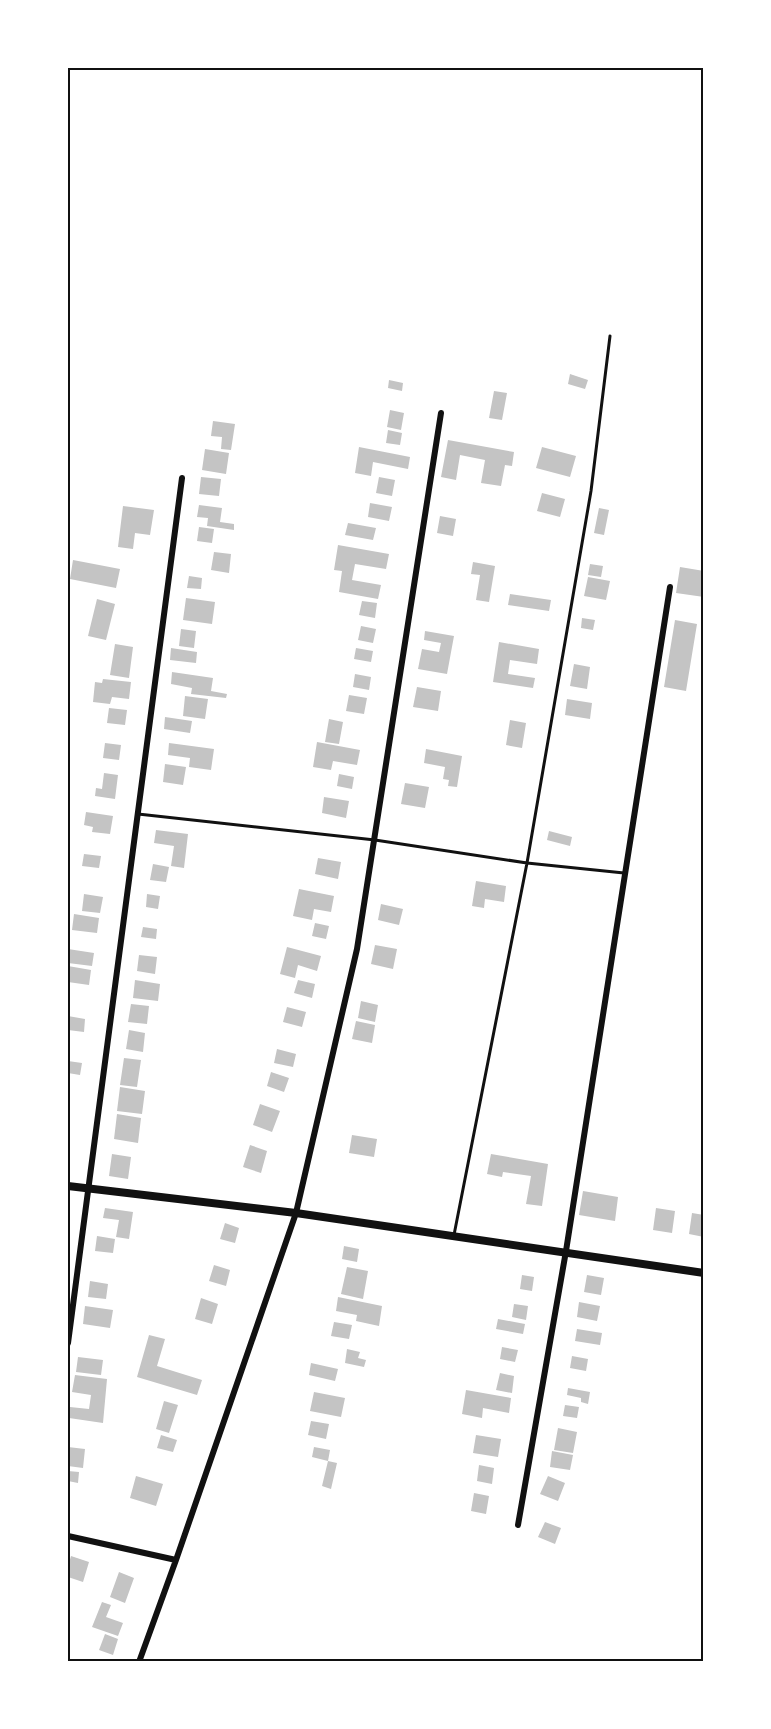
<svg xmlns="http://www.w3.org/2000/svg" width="771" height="1729" font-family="Roboto,sans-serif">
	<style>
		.building { fill: #c4c4c4 }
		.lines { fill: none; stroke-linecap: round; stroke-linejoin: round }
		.service { stroke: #111; stroke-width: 3 }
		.minor { stroke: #111; stroke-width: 6 }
		.tertiary { stroke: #111; stroke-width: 8 }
		.neatline { fill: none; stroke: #111; stroke-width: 2 }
	</style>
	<rect width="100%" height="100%" fill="#fff"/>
	<path class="building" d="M570,374L588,380L585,389L568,384Z
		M389,380L403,383L402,391L388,388Z
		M494,391L507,393L502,420L489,418Z
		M390,410L404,413L401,430L387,427Z
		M213,421L235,424L231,450L221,449L222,437L211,436Z
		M388,430L402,433L400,445L386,443Z
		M448,440L514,452L512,466L505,465L501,486L481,483L485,460L460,455L456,480L441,477Z
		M359,447L410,457L408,469L373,462L371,476L355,473Z
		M542,447L576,456L570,477L536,468Z
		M205,449L229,453L226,474L202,470Z
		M201,477L221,479L219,496L199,494Z
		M379,477L395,480L392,496L376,493Z
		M542,493L565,499L560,517L537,511Z
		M370,503L392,507L389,521L368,517Z
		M199,505L222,508L220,522L234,524V530L207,526L208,518L197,517Z
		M123,506L154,510L150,535L135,533L133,549L118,547Z
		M599,508L609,510L604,535L594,533Z
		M440,516L456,519L453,536L437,533Z
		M348,523L376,528L373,540L345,535Z
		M199,527L214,529L212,543L197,541Z
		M338,545L389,554L386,569L355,564L352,580L381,585L378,599L339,592L342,571L334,570Z
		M214,552L231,554L229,573L211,570Z
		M73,560L120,569L116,588L70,579Z
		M473,562L495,566L489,602L476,600L480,575L471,574Z
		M590,564L603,566L601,577L588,575Z
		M680,567L704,571V597L676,593Z
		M189,576L202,578L201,589L187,588Z
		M588,577L610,581L606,600L584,596Z
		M510,594L551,600L549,611L508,605Z
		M186,598L215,602L212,624L183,620Z
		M97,599L115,604L106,640L88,636Z
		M362,601L377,603L375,618L359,615Z
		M582,618L595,620L593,630L581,628Z
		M675,620L697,624L686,691L664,687Z
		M361,626L376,629L373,643L358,640Z
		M181,629L196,631L194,648L179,646Z
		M425,631L454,636L447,674L418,669L422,649L439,652L441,643L424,640Z
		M499,642L539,649L537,664L510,660L508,674L535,678L533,688L493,682Z
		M115,644L133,647L129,678L110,675Z
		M171,648L197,652L196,663L170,660Z
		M356,648L373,651L371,662L354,659Z
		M574,664L590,667L587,689L570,686Z
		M172,672L213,678L211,691L227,694L226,698L191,694L192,688L171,684Z
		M355,674L371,677L369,690L353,687Z
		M103,679L131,682L129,699L112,697L110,704L93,702L95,682L102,683Z
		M417,687L441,691L438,711L413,707Z
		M349,695L367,698L364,714L346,711Z
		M185,696L208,699L205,719L183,716Z
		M567,699L592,703L590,719L565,715Z
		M109,708L127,710L125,725L107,723Z
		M165,717L192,721L190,733L164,729Z
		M329,719L343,722L339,744L325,742Z
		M510,720L526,723L522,748L506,745Z
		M317,742L360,750L357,765L333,761L331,770L313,767Z
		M105,743L121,745L119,760L103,758Z
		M169,743L214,749L211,770L189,767L190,758L168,755Z
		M426,749L462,756L457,787L448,786L449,780L443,779L445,767L424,763Z
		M165,764L186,767L183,785L163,782Z
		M104,773L118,775L115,799L95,796L96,788L102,789Z
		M339,774L354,777L352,789L337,786Z
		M405,783L429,787L425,808L401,804Z
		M324,797L349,801L346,818L322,813Z
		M86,812L113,816L110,834L92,832L93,827L84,825Z
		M156,830L188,834L184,868L171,866L174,846L154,843Z
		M549,831L572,837L570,846L547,840Z
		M84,854L101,856L99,868L82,866Z
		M318,858L341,862L338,879L315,874Z
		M153,864L169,867L166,882L150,880Z
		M476,881L506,886L504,902L485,899L484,908L472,906Z
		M299,889L334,896L331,912L314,909L312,920L293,916Z
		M84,894L103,897L100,913L82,911Z
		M147,894L160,896L158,909L146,907Z
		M381,904L403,909L399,925L378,920Z
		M74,914L99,918L97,933L72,930Z
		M315,923L329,926L326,939L312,936Z
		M143,927L157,929L156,939L141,937Z
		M375,945L397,949L393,969L371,964Z
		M287,947L321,956L317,971L298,965L295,978L280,974Z
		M68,949L94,953L92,966L68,963Z
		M139,955L157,957L155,974L137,971Z
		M68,966L91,970L89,985L68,982Z
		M135,980L160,984L158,1001L133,998Z
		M298,980L315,984L312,998L294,993Z
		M361,1001L378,1005L375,1022L358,1018Z
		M131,1004L149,1006L147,1024L128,1022Z
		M287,1007L306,1012L302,1027L283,1022Z
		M68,1016L85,1019L84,1032L68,1030Z
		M356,1021L375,1025L372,1043L352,1039Z
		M129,1030L145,1033L143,1052L126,1049Z
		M277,1049L296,1054L293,1067L274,1063Z
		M124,1058L141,1060L137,1087L120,1085Z
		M68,1061L82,1063L80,1075L68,1073Z
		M271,1072L289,1078L284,1092L267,1086Z
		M120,1087L145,1091L142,1114L117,1111Z
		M260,1104L280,1111L272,1132L253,1125Z
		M117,1114L141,1118L138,1143L114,1139Z
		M352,1135L377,1139L374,1157L349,1153Z
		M250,1145L267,1151L261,1173L243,1167Z
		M112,1154L131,1157L128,1179L109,1176Z
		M491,1154L548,1164L542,1206L526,1204L531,1176L503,1172L502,1177L487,1174Z
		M583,1191L618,1197L615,1221L579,1215Z
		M105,1208L133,1212L129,1239L116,1237L119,1220L103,1218Z
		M656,1208L675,1211L672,1233L653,1230Z
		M692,1213L704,1215V1237L689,1234Z
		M225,1223L239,1228L235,1243L220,1239Z
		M97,1236L115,1239L113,1253L95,1251Z
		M344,1246L359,1249L357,1262L342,1259Z
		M214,1265L230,1270L226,1286L209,1281Z
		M347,1267L368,1271L363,1299L341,1294Z
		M522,1275L534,1277L532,1291L520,1289Z
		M587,1275L604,1278L601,1295L584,1292Z
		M90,1281L108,1284L106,1299L88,1297Z
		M338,1297L382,1306L379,1326L356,1321L357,1315L336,1311Z
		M201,1298L218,1304L212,1324L195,1319Z
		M579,1302L600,1306L597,1321L577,1317Z
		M514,1304L528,1306L526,1320L512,1317Z
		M85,1306L113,1310L110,1328L83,1324Z
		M498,1319L525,1324L523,1334L496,1329Z
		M334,1322L352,1325L349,1339L331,1336Z
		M577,1329L602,1333L600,1345L575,1341Z
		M149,1335L165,1339L157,1366L202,1380L197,1395L137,1377Z
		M502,1347L518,1350L515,1362L500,1359Z
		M347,1349L360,1352L358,1358L366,1360L364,1367L345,1363Z
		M572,1356L588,1359L586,1371L570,1368Z
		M78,1357L103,1360L101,1375L76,1372Z
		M311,1363L338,1369L335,1381L309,1375Z
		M500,1373L514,1376L512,1393L496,1390Z
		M75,1375L107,1379L103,1423L69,1418L70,1407L89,1409L91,1395L72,1392Z
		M568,1388L590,1392L588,1404L581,1402V1398L567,1395Z
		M466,1390L511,1398L509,1413L483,1408L482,1418L462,1414Z
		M314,1392L345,1398L341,1417L310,1411Z
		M164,1401L178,1405L169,1433L156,1429Z
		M565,1405L579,1407L577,1418L563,1416Z
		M311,1421L329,1424L326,1439L308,1435Z
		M558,1428L577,1432L573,1453L554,1450Z
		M161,1435L177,1440L173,1452L157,1448Z
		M476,1435L501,1439L498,1457L473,1453Z
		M68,1447L85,1449L83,1468L68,1466Z
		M314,1447L330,1450L328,1461L312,1457Z
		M552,1451L573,1455L570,1470L550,1467Z
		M328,1461L337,1463L331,1489L322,1486Z
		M479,1465L494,1468L492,1484L477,1481Z
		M68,1471L79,1472L78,1483L68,1481Z
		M136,1476L163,1484L156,1506L130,1498Z
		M548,1476L565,1483L558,1501L540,1494Z
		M474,1493L489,1496L486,1514L471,1511Z
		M545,1522L561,1528L555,1544L538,1537Z
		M71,1556L89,1562L83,1582L68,1577V1566Z
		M119,1572L134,1578L125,1603L110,1597Z
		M102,1602L111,1605L106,1617L123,1623L118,1636L92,1627Z
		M105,1634L118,1639L113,1655L99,1650Z"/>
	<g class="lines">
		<path class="service" d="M138,814L375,840L527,863L624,873
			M454,1235L527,863L591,491L610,336"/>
		<path class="minor" d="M68,1343L182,478
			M518,1525L566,1251L670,587
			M68,1536L176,1560
			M139,1662L176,1560L296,1213L357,949L441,413"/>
		<path class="tertiary" d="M68,1186L296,1213L704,1273"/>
	</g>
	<rect width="771" height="1729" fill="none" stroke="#ffffff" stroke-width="138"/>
	<rect x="69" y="69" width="633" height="1591" class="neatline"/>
</svg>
